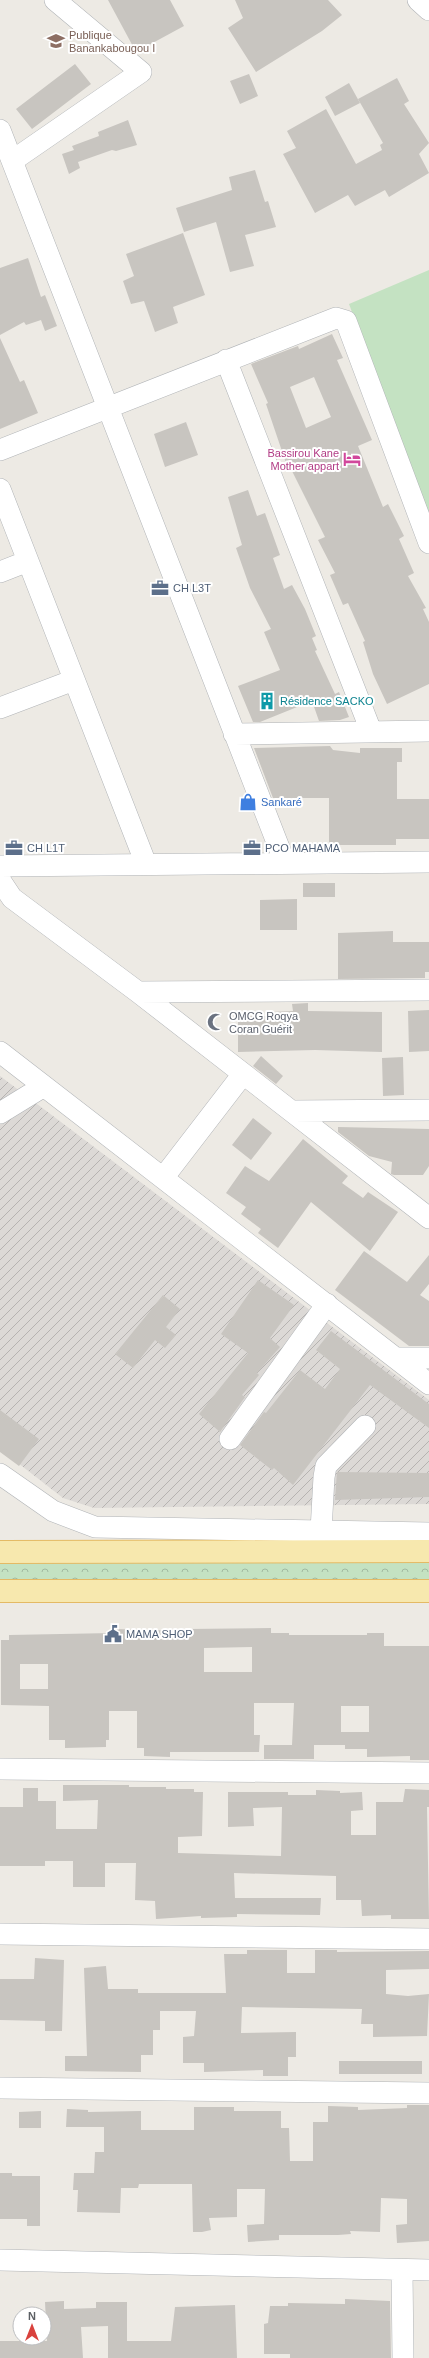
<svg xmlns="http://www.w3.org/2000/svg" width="429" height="2358" font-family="Helvetica,sans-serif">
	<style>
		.industrial { fill: url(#industrial-furrows) }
		.forest { fill: url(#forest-crowns) }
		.pitch { fill: #c4e2c2 }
		.building { fill: #c8c5c0; fill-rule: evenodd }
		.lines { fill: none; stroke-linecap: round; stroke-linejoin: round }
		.minor-casing { stroke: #b1b4b7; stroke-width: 22 }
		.major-casing { stroke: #e4ba65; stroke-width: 24 }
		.minor { stroke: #fff; stroke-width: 21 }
		.major { stroke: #f7e8ae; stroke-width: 22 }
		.labels { text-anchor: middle; stroke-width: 4; stroke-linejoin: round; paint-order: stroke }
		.education-label { font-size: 11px; fill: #785e54; stroke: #fff; text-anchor: start }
		.hotel-label { font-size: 11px; fill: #b23c85; stroke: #fff; text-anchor: end }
		.service-label { font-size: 11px; fill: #4e5e75; stroke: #fff; text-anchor: start }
		.culture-label { font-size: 11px; fill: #0d838f; stroke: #fff; text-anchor: start }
		.shop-label { font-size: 11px; fill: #366cbe; stroke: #fff; text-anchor: start }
		.worship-label { font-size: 11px; fill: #5b616d; stroke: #fff; text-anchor: start }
	</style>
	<defs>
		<pattern id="industrial-furrows" width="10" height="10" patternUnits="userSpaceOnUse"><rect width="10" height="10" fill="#dcd9d6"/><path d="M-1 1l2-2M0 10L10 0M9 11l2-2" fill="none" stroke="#b6b3b1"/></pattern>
		<pattern id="forest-crowns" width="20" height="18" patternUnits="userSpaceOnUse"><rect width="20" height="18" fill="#c4e2c2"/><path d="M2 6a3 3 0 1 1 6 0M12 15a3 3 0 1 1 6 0" fill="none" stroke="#a2baa1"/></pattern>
	</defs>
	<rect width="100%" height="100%" fill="#edeae4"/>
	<path class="industrial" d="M0,1076L429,1400V1504L94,1508L63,1498L0,1449Z"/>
	<path class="forest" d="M0,1558H429V1586L0,1585Z"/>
	<path class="pitch" d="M429,270V517L349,304Z"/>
	<path class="building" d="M108,0H170L184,26L136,52Z
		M235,0H328L342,15L322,31L256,72L228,28L243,18Z
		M75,64L91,84L32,129L16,109Z
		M249,74L258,96L240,104L230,81Z
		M397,78L409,101L404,104L429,143L419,154L429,173L389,197L385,190L355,206L348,195L315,213L283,154L296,148L287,131L326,109L356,164L382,150L380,145L383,143L358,99Z
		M349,83L360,103L335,116L325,97Z
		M128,120L137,145L116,151L112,150L78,162L80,168L69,174L62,154L74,150L72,146L99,136L98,132Z
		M255,170L265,202L268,201L276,227L245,235L254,266L230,272L216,222L184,232L176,208L232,190L229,177Z
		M183,233L205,295L173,307L178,323L155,332L144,301L131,304L123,281L134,276L126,254Z
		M28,258L41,297L45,295L57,326L45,331L41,320L26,325L24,322L0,335V268Z
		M332,334L343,358L337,360L372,440L358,446L383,507L388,504L404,536L399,539L414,573L408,576L426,608L423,609L429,622V684L387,704L373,674L363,642L365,641L348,603L343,605L330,575L335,573L318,540L325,537L289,465L287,466L266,404L268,403L251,364L298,346L299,349ZM314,377L331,417L306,428L290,387Z
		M0,338L20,382L24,380L38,413L0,429Z
		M186,422L198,455L165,467L154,434Z
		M248,490L257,516L265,513L280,555L273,558L284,589L292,585L305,609L316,636L312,638L317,650L315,651L335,694L339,692L349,717L340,720L319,721L312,701L260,722H253L238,686L280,670L264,632L271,629L250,588L236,548L242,545L228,497Z
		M330,746L333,750L360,753V748H402V762H397V799H429V839H396V845H329V798H273L254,748Z
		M303,883H335V897H303Z
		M297,899V930H260V900Z
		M393,931V942H429V972H425V978L338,979V933Z
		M308,1003V1011L382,1012V1052L315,1050L238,1052V1016H272L271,1012L293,1011L292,1004Z
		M429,1010V1051L409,1052L408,1011Z
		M261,1056L283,1076L276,1084L253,1066Z
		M403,1057L404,1095L383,1096L382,1058Z
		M253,1118L272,1133L251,1160L232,1145Z
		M338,1127L429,1129V1166L423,1175H394L391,1174L392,1162L369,1156L338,1132Z
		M303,1139L348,1176L342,1183L363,1198L368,1192L398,1212L370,1251L311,1202L278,1248L258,1233L261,1229L241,1214L246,1207L226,1193L245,1166L269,1181Z
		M364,1251L407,1282L429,1255V1284L420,1295L429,1301V1346H409L335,1290Z
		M258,1280L294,1305L270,1338L280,1347L257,1373L259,1375L242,1395L245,1397L220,1432L199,1414L248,1353L221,1334Z
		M163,1295L180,1309L166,1327L176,1335L165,1348L155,1340L133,1368L115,1354Z
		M331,1331L429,1404V1428L370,1385L293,1485L274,1468L272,1470L240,1445L264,1412L266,1413L300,1370L325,1389L340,1369L316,1350Z
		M0,1410L39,1439L19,1466L0,1452Z
		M337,1472L429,1473V1497L335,1500Z
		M271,1628V1633H289V1635H367V1633H384V1646H429V1760H410V1756L367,1757V1749H345V1745H314V1759H264V1745H292L294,1703H254V1735H260L259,1752H170V1757L144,1756V1748H137V1711H109V1740H106V1747L65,1748V1740H49V1706L1,1705V1640H9V1635L113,1633V1629L188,1631V1629ZM252,1647V1672H204V1648ZM20,1664H48V1689H20ZM341,1706H369V1732H341Z
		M63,1785H129V1787H166V1789H194V1792H203L202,1836L178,1837V1853L281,1856L282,1807L253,1808L254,1826L228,1827V1792H288V1795H316V1790L340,1791V1793L362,1792L363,1810L351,1811V1835H376V1802H403L405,1789L429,1790V1807H427L429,1919H391V1915L362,1916L361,1900H336V1876L234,1873L235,1898H321L320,1915L237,1914V1917L201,1918V1916L156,1919L155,1901L135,1900L136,1863H105V1887H73V1861H45V1866H0V1807H23V1788H38V1801H56V1829H97L98,1800L63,1801Z
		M247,1950H287V1973H315V1950H337V1952L429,1951V1969L386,1970V1994L408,1996L429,1994L427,2036L373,2037V2024H361L362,2009L242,2007L241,2033L296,2032V2057H288V2076H263V2070L204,2072V2063H183V2037L194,2036L196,2011H160V2030H153V2055H141V2072L65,2071V2056H87L84,1968L106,1966L108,1989H138V1993H226L224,1954H247Z
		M35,1958L64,1960L62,2031H45V2021L0,2020V1979H34Z
		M339,2061H422V2074H339Z
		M407,2105H429V2241L397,2243L396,2225L407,2224V2199L381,2198L380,2232L350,2231L351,2234L338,2235H279V2240L248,2242L247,2225L264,2224L265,2189H237V2217L209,2218L211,2230L202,2232H193L192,2184H139L138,2188H121L120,2213L77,2212L78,2190H73L74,2173H94L95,2152H104V2127H66L67,2109L88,2110V2112L141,2111V2130H194V2107H234V2111H281V2128H289L290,2161H313V2122H328V2106L358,2107V2110L407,2108Z
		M41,2111V2128H19V2112Z
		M0,2173H12V2176H40V2226H27V2219H0Z
		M345,2299L390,2301L391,2358H290V2354H264V2324L268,2323L270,2306H288V2303L345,2304Z
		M64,2301V2309L96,2308V2302H127V2341H171L175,2307L235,2305L237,2358H108V2326L81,2327L83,2358H0V2341H47L45,2302Z"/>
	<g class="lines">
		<g class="minor-casing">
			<path id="minor" d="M418,0L429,10
				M0,130L285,863
				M12,161L141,72L55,0
				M226,360L371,731
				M0,450L336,318L346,321L429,543
				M0,489L146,864
				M0,572L28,561
				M0,708L74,680
				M234,734L429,731
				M0,866L429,862
				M0,880L12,898L138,992L429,1218
				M138,992L429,990
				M0,1052L429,1384
				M293,1111L429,1110
				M0,1113L44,1086
				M163,1178L243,1074
				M397,1358H429
				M230,1439L327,1304
				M0,1474L53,1511L95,1527L429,1533
				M321,1531L324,1477L326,1466L365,1426
				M0,1769L429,1773
				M0,1934L429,1939
				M0,2088L429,2093
				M0,2260L429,2270
				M402,2271L403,2358"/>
		</g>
		<g class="major-casing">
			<path id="major" d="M0,1552L429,1551
				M0,1591H429"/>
		</g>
		<use href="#minor" class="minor"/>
		<use href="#major" class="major"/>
	</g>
	<defs>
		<g id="school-bare" transform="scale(1.38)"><path d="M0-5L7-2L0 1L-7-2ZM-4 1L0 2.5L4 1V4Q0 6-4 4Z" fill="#8d6e63" stroke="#fff" stroke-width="2.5" paint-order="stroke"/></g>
		<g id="hotel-bare" transform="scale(1.38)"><path d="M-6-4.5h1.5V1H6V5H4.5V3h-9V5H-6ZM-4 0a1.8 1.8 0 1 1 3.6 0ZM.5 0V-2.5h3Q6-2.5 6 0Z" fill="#d1479c" stroke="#fff" stroke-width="2.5" paint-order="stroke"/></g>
		<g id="office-bare" transform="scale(1.38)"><path d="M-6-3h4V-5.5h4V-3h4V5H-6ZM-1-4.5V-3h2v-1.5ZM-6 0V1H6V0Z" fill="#5c6f8a" stroke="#fff" stroke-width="2.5" paint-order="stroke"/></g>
		<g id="building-bare" transform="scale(1.38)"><path d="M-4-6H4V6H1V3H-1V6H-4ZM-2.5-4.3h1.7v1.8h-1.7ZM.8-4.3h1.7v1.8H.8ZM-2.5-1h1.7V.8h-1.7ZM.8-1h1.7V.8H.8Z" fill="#0f9aa8" stroke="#fff" stroke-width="2.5" paint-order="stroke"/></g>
		<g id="shop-bare" transform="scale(1.38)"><path d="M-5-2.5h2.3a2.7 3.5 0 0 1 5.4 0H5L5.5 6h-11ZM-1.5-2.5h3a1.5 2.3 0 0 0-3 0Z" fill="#3f7fe0" stroke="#fff" stroke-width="2.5" paint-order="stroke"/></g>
		<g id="mosque-bare" transform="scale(1.38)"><path d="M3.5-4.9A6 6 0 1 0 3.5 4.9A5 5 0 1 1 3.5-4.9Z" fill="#6b7280" stroke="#fff" stroke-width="2.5" paint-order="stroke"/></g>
		<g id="civic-bare" transform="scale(1.38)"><path d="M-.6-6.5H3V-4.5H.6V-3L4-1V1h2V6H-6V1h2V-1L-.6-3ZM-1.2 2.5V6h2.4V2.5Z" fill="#5c6f8a" stroke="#fff" stroke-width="2.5" paint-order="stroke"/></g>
	</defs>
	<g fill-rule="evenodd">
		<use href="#school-bare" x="56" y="41"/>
		<use href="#hotel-bare" x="352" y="459"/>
		<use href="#office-bare" x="160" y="588"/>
		<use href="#building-bare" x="267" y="701"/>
		<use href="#shop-bare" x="248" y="802"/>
		<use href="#office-bare" x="14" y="848"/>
		<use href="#office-bare" x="252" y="848"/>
		<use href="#mosque-bare" x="216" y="1022"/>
		<use href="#civic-bare" x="113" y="1634"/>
	</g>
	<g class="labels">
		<g class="education-label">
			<text x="69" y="39">Publique<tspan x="69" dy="13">Banankabougou I</tspan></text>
		</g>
		<g class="hotel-label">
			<text x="339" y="457">Bassirou Kane<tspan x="339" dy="13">Mother appart</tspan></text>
		</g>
		<g class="service-label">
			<text x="173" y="592">CH L3T</text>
			<text x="27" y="852">CH L1T</text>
			<text x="265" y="852">PCO MAHAMA</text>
			<text x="126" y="1638">MAMA SHOP</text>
		</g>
		<g class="culture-label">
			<text x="280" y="705">Résidence SACKO</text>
		</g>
		<g class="shop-label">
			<text x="261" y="806">Sankaré</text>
		</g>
		<g class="worship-label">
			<text x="229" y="1020">OMCG Roqya<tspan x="229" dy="13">Coran Guérit</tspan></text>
		</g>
	</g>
	<g transform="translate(32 2326)"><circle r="19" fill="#ffffff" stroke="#bebfc1"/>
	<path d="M0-3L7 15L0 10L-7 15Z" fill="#d9423d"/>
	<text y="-6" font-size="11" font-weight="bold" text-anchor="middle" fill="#5c5f63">N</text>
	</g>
</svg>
